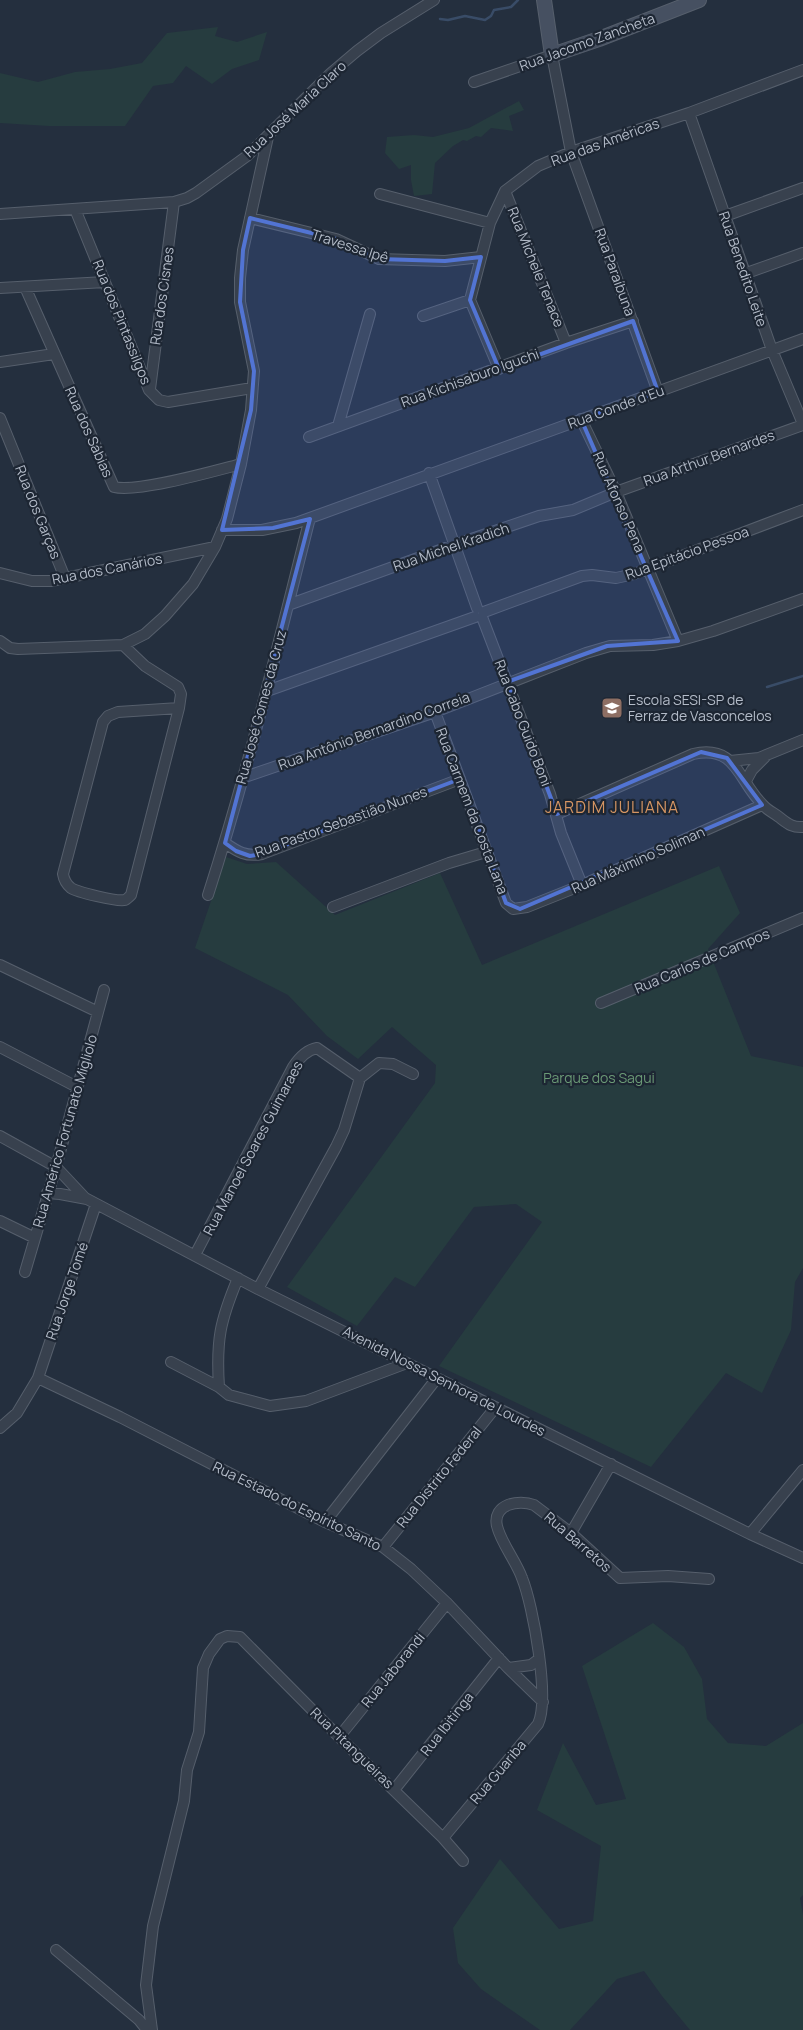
<svg xmlns="http://www.w3.org/2000/svg" width="803" height="2030" font-family="Manrope,sans-serif">
	<style>
		.green { fill: #263c3f }
		.lines { fill: none; stroke-linecap: round; stroke-linejoin: round }
		.stream { stroke: #394c67; stroke-width: 2.5 }
		.street-casing { stroke: #565f6c; stroke-width: 12 }
		.secondary-casing { stroke: #565f6c; stroke-width: 16 }
		.street { stroke: #38414e; stroke-width: 10 }
		.secondary { stroke: #465061; stroke-width: 14 }
		.marked { fill: #5274d3; fill-opacity: 0.2; stroke: #5274d3; stroke-width: 4; stroke-linejoin: round }
		.labels { text-anchor: middle; stroke-width: 4.5; stroke-linejoin: round; paint-order: stroke }
		.street-label { font-size: 14px; fill: #b4bcc9; stroke: #1d2633 }
		.poi-label { font-size: 14px; fill: #b4bcc9; stroke: #1d2633; text-anchor: start }
		.park-label { font-size: 14px; fill: #6b9a76; stroke: #1d2633 }
		.quarter-label { font-size: 16px; letter-spacing: 1px; fill: #d59563; stroke: #1d2633 }
	</style>
	<rect width="100%" height="100%" fill="#242f3e"/>
	<path class="green" d="M218,27L215,36L237,42L267,32L259,60L232,69L212,84L186,66L173,83L153,86L125,126H49L0,123V73L38,82L75,72L110,69L142,63L167,33Z
		M519,101L524,110L509,116L513,131L491,128L481,137L476,136L467,141L463,140L453,146L435,163L432,194L414,196L411,180V165L399,169L385,153L387,137L414,135L433,137L469,128Z
		M226,857L247,864L276,862L335,915L440,873L482,965L719,866L740,913L708,949L751,1056L803,1067V1268L795,1282L791,1330L762,1393L726,1373L651,1467L439,1366L542,1222L516,1204L474,1207L415,1287L395,1277L357,1326L287,1287L435,1083L436,1065L392,1027L358,1059L327,1036L288,995L195,948Z
		M653,1623L684,1647L702,1679L707,1719L728,1743L766,1746L803,1723V1895L800,1898L803,1915V2030H690L662,1996L644,1971L617,1979L570,2030H540L481,1989L458,1963L453,1928L500,1859L559,1929L593,1921L601,1846L537,1810L563,1743L596,1805L626,1799L582,1666Z"/>
	<g class="lines">
		<path class="stream" d="M440,19L448,20L465,16L485,20L491,16L494,10L511,7L518,0
			M767,687L803,676"/>
		<g class="street-casing">
			<path id="street" d="M474,82L552,55L571,152L658,392
				M689,113L772,350L803,424
				M505,191L566,343
				M380,194L490,223
				M75,209L149,390L159,400L168,402L252,388
				M0,214L174,202L187,198L196,193L247,156L331,73L357,51L381,33L434,0
				M725,216L803,188
				M250,218L336,239L379,259L445,261L481,257
				M744,274L803,253
				M25,287L114,487C137,493 214,471 241,464
				M0,288L105,282
				M423,316L470,300
				M0,362L54,354
				M499,369L470,300L490,223L505,191L538,166L571,152L689,113L803,70
				M150,389L174,202
				M0,418L65,578
				M581,419L616,492L678,641
				M338,426L370,314
				M309,437L566,343L633,321
				M429,473L477,608
				M222,530H262L296,523L803,339
				M0,573L32,581H51L215,547
				M288,605L454,545L539,516L573,510L616,492L803,425
				M484,612L582,576L592,575L616,578L634,574L803,510
				M482,617L550,794L561,833L582,885
				M0,641L10,648L18,649L123,645L145,634L165,616L193,584L215,547L227,519L241,464L251,410L254,371L240,302V278L243,250L268,137
				M123,645L145,666L178,687L181,694L179,708L131,895C129,897 127,899 125,900C117,902 77,892 71,888C66,884 64,880 63,874L103,722L108,716L118,712L179,708
				M267,691L475,617
				M435,712L506,903L513,909L527,907L582,885L762,805
				M730,761L759,758L803,740
				M242,778L435,712L586,653L610,646L653,645L678,641L713,631L803,599
				M746,781L752,770L765,757
				M557,814L693,754C737,744 738,781 763,805C767,810 774,813 779,817C787,823 792,828 803,827
				M225,843C238,852 246,857 262,854L460,779
				M208,895C248,771 278,644 310,518
				M333,907L449,863L486,852
				M0,965L98,1012
				M601,1003L803,918
				M0,1047L77,1087
				M360,1078L379,1063L393,1064L413,1074
				M0,1136L56,1167L86,1199
				M47,1193L60,1194L87,1199L258,1289L750,1534L803,1558
				M0,1221L35,1238
				M195,1255L293,1067C299,1058 306,1050 317,1048L360,1078
				M25,1272L56,1167L104,990
				M258,1289L336,1147L344,1130L360,1078
				M171,1362L219,1387L229,1395L270,1406L306,1401L407,1363
				M38,1378L120,1417L325,1522L383,1547L411,1569L447,1603L508,1668L543,1702
				M219,1387C216,1340 220,1321 238,1278
				M0,1428L17,1413L38,1378L96,1204
				M325,1522L437,1378
				M571,1533L611,1464
				M750,1534L803,1470
				M383,1547L495,1408
				M508,1668L531,1665L539,1659
				M339,1737L447,1603
				M394,1790L499,1658
				M443,1838L538,1724C550,1699 533,1605 522,1578C516,1561 501,1543 497,1526C492,1504 519,1499 534,1505L571,1533L620,1578L668,1576L709,1579
				M56,1950L139,2020L147,2030
				M152,2030L146,1985L153,1926L184,1801L187,1770L199,1732L203,1668L209,1654L220,1639L227,1636L240,1637L339,1737L443,1838L463,1861"/>
		</g>
		<g class="secondary-casing">
			<path id="secondary" d="M544,0L552,55L599,39L699,0"/>
		</g>
		<use href="#street" class="street"/>
		<use href="#secondary" class="secondary"/>
	</g>
	<path class="marked" d="M250,218L336,239L379,259L445,261L481,257L470,300L499,369L633,321L658,392L581,419L678,641L607,646L507,682L557,814L701,752L727,758L762,805L520,909L506,903L460,779L262,854L250,856L236,851L225,843L310,519L273,528L222,530L251,410L254,371L240,302L243,250Z"/>
	<defs>
		<g id="school-square" transform="scale(1.125)"><rect x="-9" y="-9" width="18" height="18" rx="4" fill="#8d6e63" stroke="#1d2633"/><path d="M0-5L7-2L0 1L-7-2ZM-4 1L0 2.5L4 1V4Q0 6-4 4Z" fill="#fff"/></g>
	</defs>
	<g fill-rule="evenodd">
		<use href="#school-square" x="612" y="708"/>
	</g>
	<g class="labels">
		<g class="street-label">
			<text transform="translate(587 42) rotate(-20)" y="5">Rua Jacomo Zancheta</text>
			<text transform="translate(295 109) rotate(-43)" y="5">Rua José Maria Claro</text>
			<text transform="translate(605 142) rotate(-20)" y="5">Rua das Américas</text>
			<text transform="translate(350 246) rotate(18)" y="5">Travessa Ipê</text>
			<text transform="translate(536 267) rotate(68)" y="5">Rua Michele Tenace</text>
			<text transform="translate(743 269) rotate(71)" y="5">Rua Benedito Leite</text>
			<text transform="translate(615 272) rotate(70)" y="5">Rua Paraíbuna</text>
			<text transform="translate(162 296) rotate(-82)" y="5">Rua dos Cisnes</text>
			<text transform="translate(122 322) rotate(68)" y="5">Rua dos Pintassilgos</text>
			<text transform="translate(470 378) rotate(-20)" y="5">Rua Kichisaburo Iguchi</text>
			<text transform="translate(616 407) rotate(-20)" y="5">Rua Conde d'Eu</text>
			<text transform="translate(89 432) rotate(66)" y="5">Rua dos Sábias</text>
			<text transform="translate(709 458) rotate(-20)" y="5">Rua Arthur Bernardes</text>
			<text transform="translate(619 502) rotate(66)" y="5">Rua Afonso Pena</text>
			<text transform="translate(38 512) rotate(68)" y="5">Rua dos Garças</text>
			<text transform="translate(451 547) rotate(-19)" y="5">Rua Michel Kradich</text>
			<text transform="translate(687 553) rotate(-20)" y="5">Rua Epitácio Pessoa</text>
			<text transform="translate(107 569) rotate(-11)" y="5">Rua dos Canários</text>
			<text transform="translate(261 707) rotate(-75)" y="5">Rua José Gomes da Cruz</text>
			<text transform="translate(523 723) rotate(69)" y="5">Rua Cabo Guido Boni</text>
			<text transform="translate(374 731) rotate(-20)" y="5">Rua Antônio Bernardino Correia</text>
			<text transform="translate(472 811) rotate(69)" y="5">Rua Carmem da Costa Lana</text>
			<text transform="translate(341 822) rotate(-20)" y="5">Rua Pastor Sebastião Nunes</text>
			<text transform="translate(638 860) rotate(-24)" y="5">Rua Máximino Soliman</text>
			<text transform="translate(702 961) rotate(-23)" y="5">Rua Carlos de Campos</text>
			<text transform="translate(65 1131) rotate(-74)" y="5">Rua Américo Fortunato Migliolo</text>
			<text transform="translate(253 1148) rotate(-62)" y="5">Rua Manoel Soares Guimaraes</text>
			<text transform="translate(67 1291) rotate(-71)" y="5">Rua Jorge Tomé</text>
			<text transform="translate(444 1381) rotate(27)" y="5">Avenida Nossa Senhora de Lourdes</text>
			<text transform="translate(439 1477) rotate(-51)" y="5">Rua Distrito Federal</text>
			<text transform="translate(297 1506) rotate(26)" y="5">Rua Estado do Espírito Santo</text>
			<text transform="translate(578 1542) rotate(41)" y="5">Rua Barretos</text>
			<text transform="translate(393 1670) rotate(-51)" y="5">Rua Jaborandi</text>
			<text transform="translate(447 1724) rotate(-52)" y="5">Rua Ibitinga</text>
			<text transform="translate(352 1748) rotate(44)" y="5">Rua Pitangueiras</text>
			<text transform="translate(498 1772) rotate(-50)" y="5">Rua Guariba</text>
		</g>
		<g class="poi-label">
			<text x="628" y="705">Escola SESI-SP de<tspan x="628" dy="16">Ferraz de Vasconcelos</tspan></text>
		</g>
		<g class="park-label">
			<text x="599" y="1083">Parque dos Sagui</text>
		</g>
		<g class="quarter-label">
			<text x="612" y="813">JARDIM JULIANA</text>
		</g>
	</g>
</svg>
